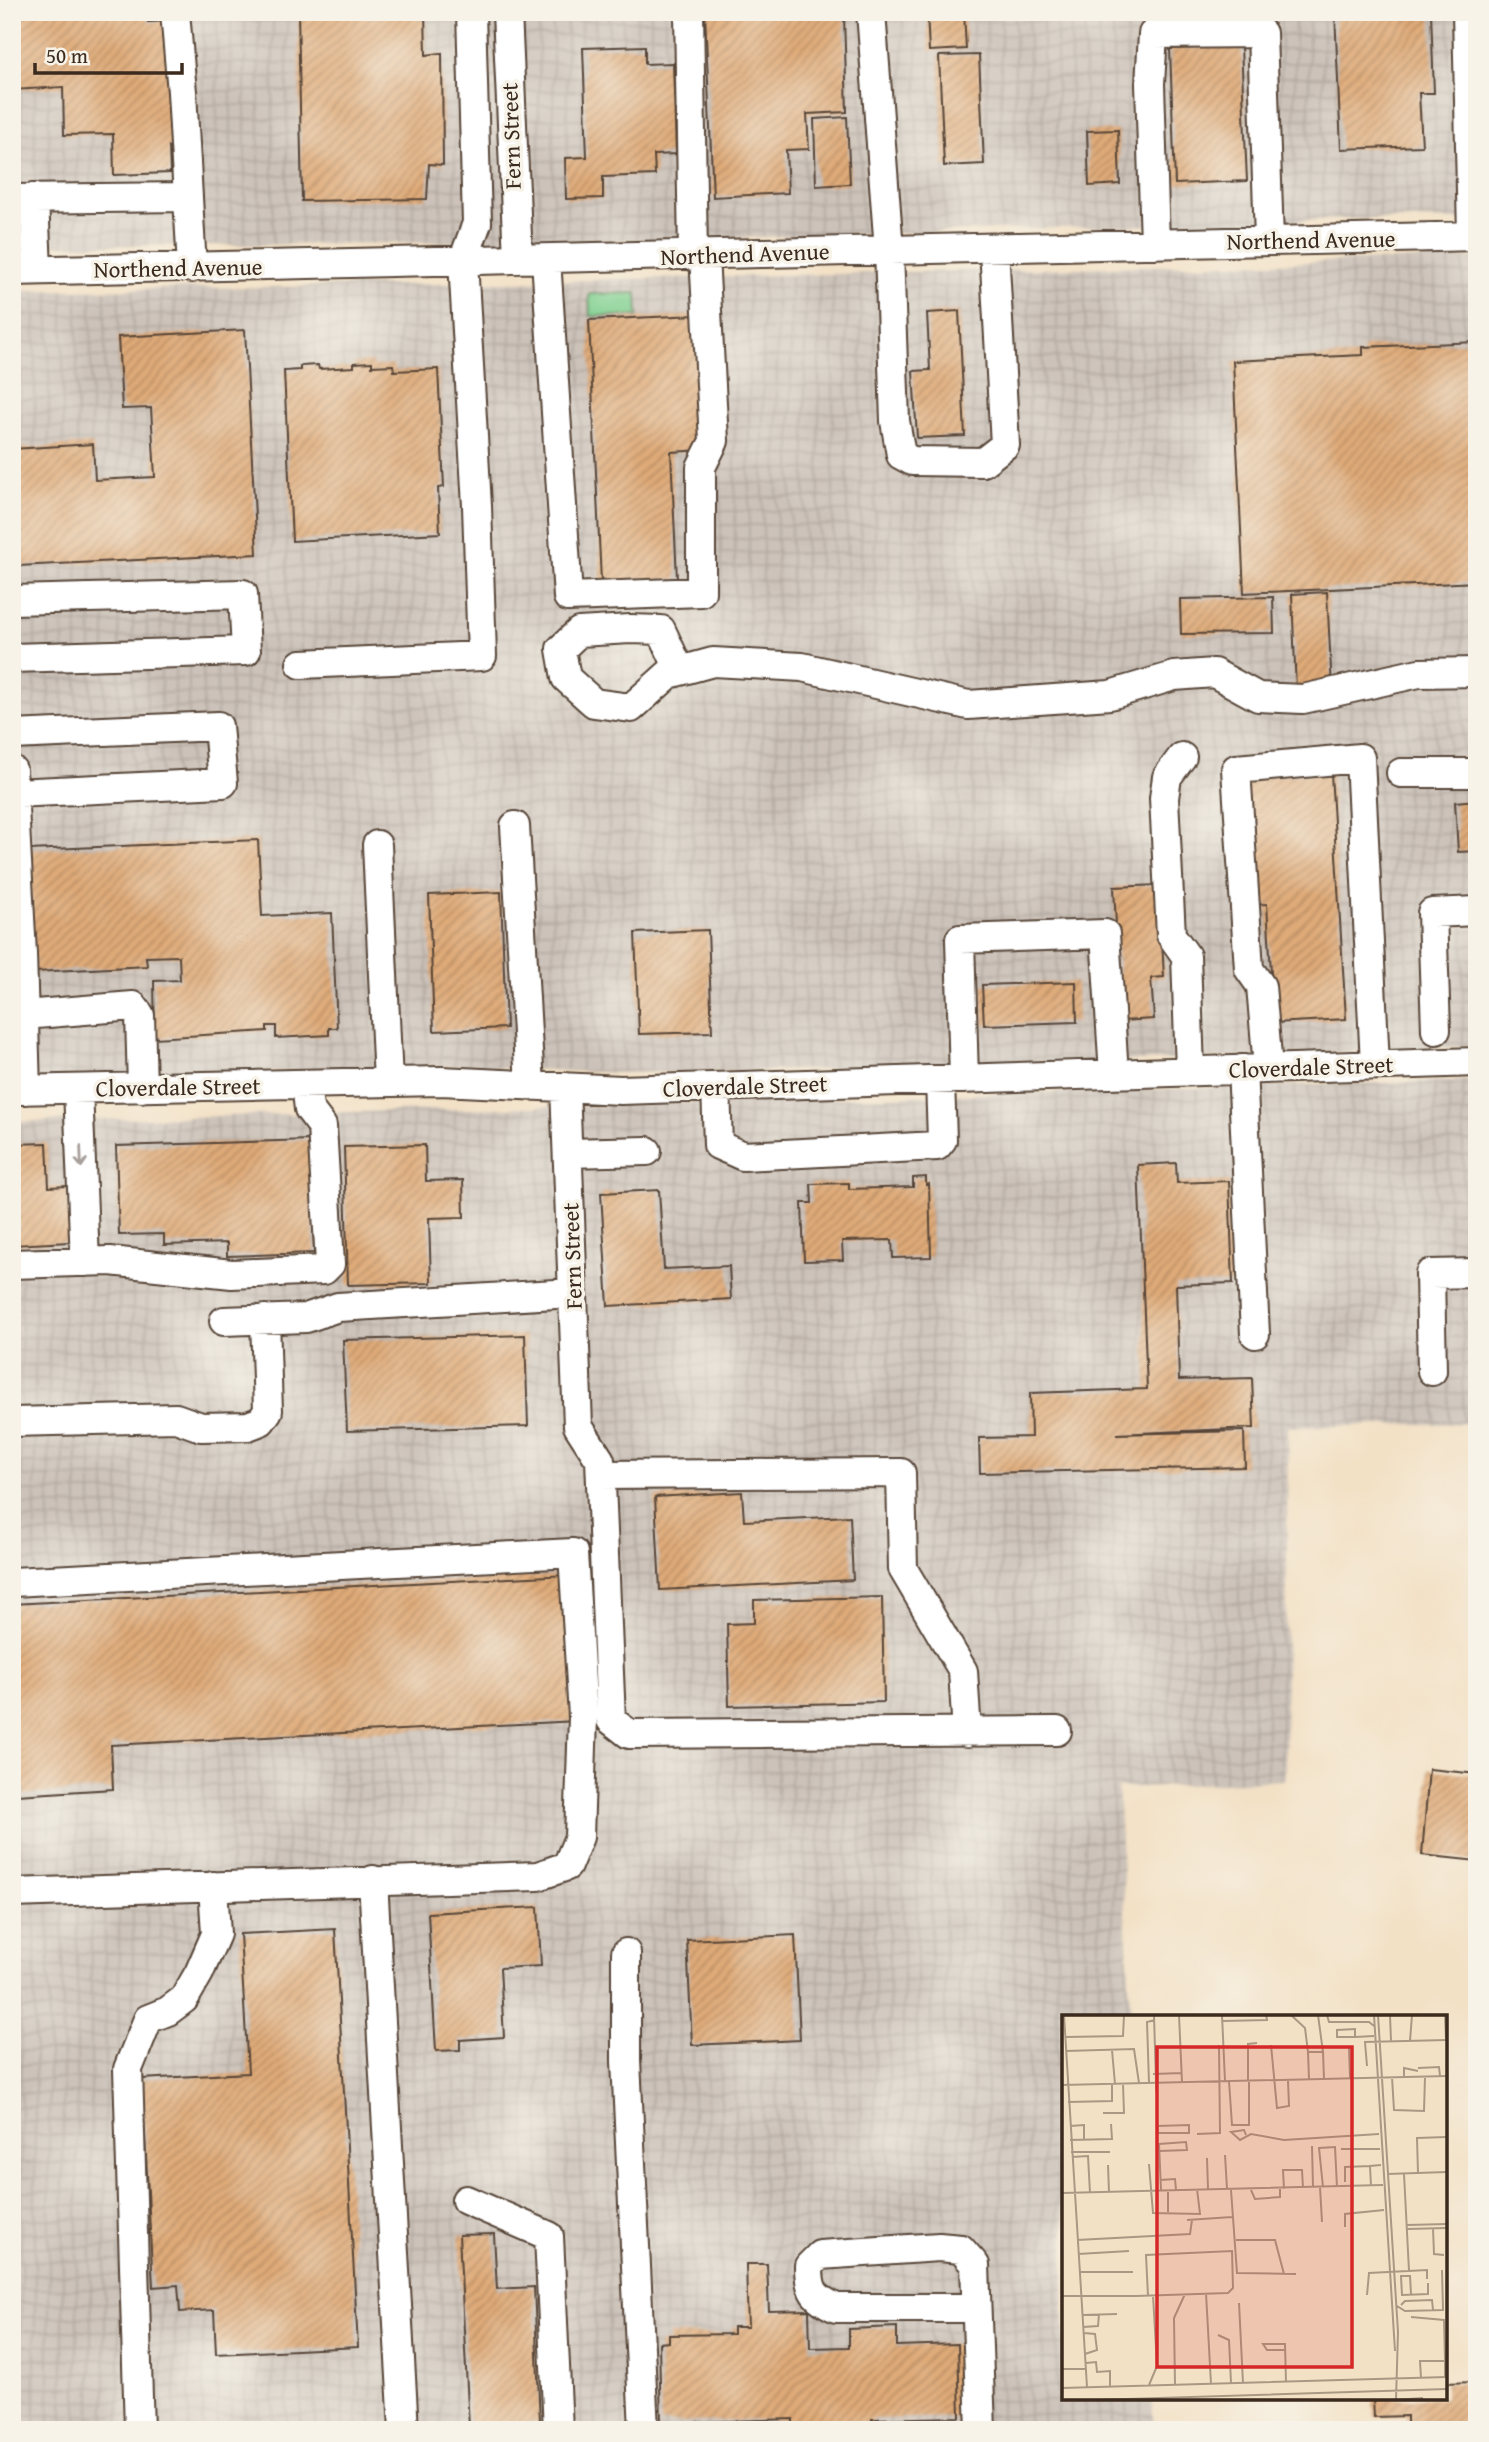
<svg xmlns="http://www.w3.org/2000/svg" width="1489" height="2442" font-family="'Gentium Book Plus',serif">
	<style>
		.industrial { fill: url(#industrial-grid) }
		.green { fill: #7fd090; stroke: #5d7d57; stroke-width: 2 }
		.building { fill: url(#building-hatch) }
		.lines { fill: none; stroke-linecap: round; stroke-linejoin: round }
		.minor-casing { stroke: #574537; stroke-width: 32 }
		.minor { stroke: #fff; stroke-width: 28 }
		.oneway { stroke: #a79f9a }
		.labels { text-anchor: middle; stroke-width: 7; stroke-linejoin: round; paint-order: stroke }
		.street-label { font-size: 23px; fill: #3b2a1e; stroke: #f7f3e8 }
		.inset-road { fill: none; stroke: #a99883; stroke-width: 2 }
		.view { fill: #d62828; fill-opacity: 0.15; stroke: #d62828; stroke-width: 3.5 }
		.inset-edge { fill: none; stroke: #3b2a1e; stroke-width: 3.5 }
	</style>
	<defs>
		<pattern id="industrial-grid" width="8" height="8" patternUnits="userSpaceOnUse" patternTransform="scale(1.75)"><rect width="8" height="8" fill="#ccc2b9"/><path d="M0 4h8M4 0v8" fill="none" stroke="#b0a79f"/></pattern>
		<pattern id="building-hatch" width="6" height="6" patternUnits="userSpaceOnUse" patternTransform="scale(1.75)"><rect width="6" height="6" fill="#dfaa78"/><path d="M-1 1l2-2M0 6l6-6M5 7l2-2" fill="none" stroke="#b68b62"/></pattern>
	</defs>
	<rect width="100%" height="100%" fill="#f7f3e8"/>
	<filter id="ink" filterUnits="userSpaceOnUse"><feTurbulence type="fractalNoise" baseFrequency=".0143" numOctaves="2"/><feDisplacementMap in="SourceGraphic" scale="14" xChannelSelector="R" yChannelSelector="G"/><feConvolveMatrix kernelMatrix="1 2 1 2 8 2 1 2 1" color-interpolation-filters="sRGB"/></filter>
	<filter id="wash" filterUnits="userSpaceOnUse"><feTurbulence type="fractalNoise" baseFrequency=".00686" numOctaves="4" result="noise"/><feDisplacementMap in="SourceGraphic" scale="28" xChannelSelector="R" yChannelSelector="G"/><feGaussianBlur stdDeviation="1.57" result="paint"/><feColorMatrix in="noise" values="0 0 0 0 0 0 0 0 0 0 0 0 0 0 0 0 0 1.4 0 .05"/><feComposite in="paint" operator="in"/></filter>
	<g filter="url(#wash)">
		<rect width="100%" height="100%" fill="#f3e1c6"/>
		<path class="industrial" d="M12,12H1477V220L1353,219L665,240L240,245H12Z
			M1477,258V1046L1168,1060L796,1070L618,1073L459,1066L12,1079V291L350,286Z
			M1477,1080V1423L1288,1427L1285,1780L1118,1788L1131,2017H1064V2398H1152L1154,2430H12V1122Z"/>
		<path class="green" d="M637,293L638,316H590L589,294Z"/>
		<g id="blocks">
			<path class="building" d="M12,12H148V22L172,21L176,147H169L170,173L114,175L113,134L64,135L63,87L12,90Z
				M298,12H425L426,55L442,53L443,165L429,164L427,199L302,201Z
				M705,12H803V17L844,16L847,112L807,114L809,149L786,150L788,193L713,197Z
				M927,12H964L966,49L929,51Z
				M1335,12H1431L1434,93H1419L1422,146L1341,149Z
				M645,46V64L673,63L676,154L654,155L655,175L603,177V198L566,199L565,158L587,157L583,48Z
				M1241,46L1247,181L1175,184L1170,49Z
				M979,55L984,164L944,166L939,56Z
				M847,117L850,184L816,186L814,119Z
				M1118,130L1120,184L1089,186L1087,131Z
				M959,311L965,436L917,438L913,371L930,370L927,313Z
				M697,315L704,450L671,452L677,579L601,582L589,320Z
				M245,330L257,554L18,566L12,449L93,444L95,480L155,477L151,408L122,409L118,337Z
				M1477,342V582L1244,593L1233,361L1363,355V347Z
				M372,362V366L393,365L394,371L438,369L444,487L438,488L440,533L292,541L284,371L300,370V366L318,365L319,369L354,367V363Z
				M1327,592L1332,689L1296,691L1292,594Z
				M1273,597L1274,633L1181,634L1180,599Z
				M1331,773L1346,1019L1274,1023L1267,904L1250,905L1243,778Z
				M1477,800V851L1458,852L1455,802Z
				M258,840L262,916L332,913L337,1028H329V1035L276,1038V1026H267V1031L155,1038L154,981L180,980L179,956L146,957L147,966L35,972L29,850Z
				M1159,885L1164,977L1151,978L1154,1019L1121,1021L1114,887Z
				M501,892L506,1028L434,1031L429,895Z
				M708,930L712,1032L639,1034L635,933Z
				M1076,982L1077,1022L984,1025L982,985Z
				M310,1140L314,1253L227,1256V1243L164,1245V1234L119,1235L116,1146Z
				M47,1143L49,1187L68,1186L70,1242L12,1245V1144Z
				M425,1145L426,1181L463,1180L464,1217L429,1218L431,1283L348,1285L344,1147Z
				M1176,1163L1177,1183L1229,1181L1233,1283L1176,1285L1179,1380L1252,1378L1254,1428L1116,1434L1244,1431L1245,1467L980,1473L979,1438L1031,1437L1030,1393L1147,1389L1138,1165Z
				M926,1177V1185L929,1184L931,1257L893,1258L892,1240L842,1241L843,1260L804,1261L802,1203H812L811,1184L849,1183V1189L913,1187V1178Z
				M659,1190L664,1269L729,1266L731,1299L608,1306L601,1193Z
				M525,1335L528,1426L347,1431L343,1340Z
				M742,1492L744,1521L850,1516L853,1580L660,1590L655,1497Z
				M568,1575L577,1721L111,1745L113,1789L17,1795L15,1750L12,1751V1604Z
				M882,1597L884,1702L729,1706L727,1624L754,1623V1600Z
				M1429,1769L1477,1774V1861L1422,1855Z
				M538,1907L541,1966L500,1968L504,2037L460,2040V2050L436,2051L428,1913Z
				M335,1929L358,2347L216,2354L214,2310L180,2312L178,2285L153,2287L142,2079L248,2073L240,1934Z
				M795,1935L800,2040L692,2045L687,1940Z
				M494,2234L497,2289L534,2287L540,2422L469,2426L459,2235Z
				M746,2264H767L769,2311L809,2310L810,2348L849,2347V2329L897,2327V2346L958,2344L960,2417L872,2419V2430H793V2419L661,2423L659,2343L669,2342V2335L733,2334V2327H748Z
				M1477,2382V2430H1407V2416L1374,2417L1373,2398H1445V2383Z"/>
		</g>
	</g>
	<g filter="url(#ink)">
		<use href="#blocks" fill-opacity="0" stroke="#574537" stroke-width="2"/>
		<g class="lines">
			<g class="minor-casing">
				<path id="minor" d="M175,12L182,92L192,268
					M507,12L518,259
					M689,12L693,256
					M871,12L889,250L895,421L901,455L912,461L983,462L1005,445L994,248
					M1467,12L1472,236
					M34,198L37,270
					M12,199L187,197
					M1155,244L1150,84L1153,34L1262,33L1269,240
					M546,259L568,597L701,592V467L714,441L704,255
					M12,271L1477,236
					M12,600L243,594L246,651L12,658
					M301,664L482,656L477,506L463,261L477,223L471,12
					M680,671L661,630L630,629L579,632L561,649L566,678L594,703L631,708L669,674L713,662L802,667L968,705L1110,695L1174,676L1214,673L1258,697L1303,699L1419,673L1477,672
					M12,735L218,726L223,783L14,793
					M1182,757L1167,777L1164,798L1171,935L1186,956L1190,1071
					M12,770L22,954L26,1090
					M1401,773H1477
					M515,826L530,1085
					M377,845L388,1082
					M24,1015L133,1006L140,1015L142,1088
					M1436,1030L1432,913L1477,911
					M1268,1068L1261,986L1249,969L1236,769L1360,758L1375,1065
					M1242,1069L1255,1334
					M964,1079L960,939L1105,934L1114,1074
					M565,1087L578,1426L600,1460L611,1720L629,1734L1057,1731
					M716,1087L718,1145L743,1156L937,1146L942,1140L940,1080
					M78,1089L85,1262
					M12,1090L441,1081L621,1090L1477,1062
					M568,1153L647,1151
					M12,1264L110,1261L232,1274L324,1270L330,1264L322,1126L309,1109L306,1084
					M224,1321L306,1318L338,1307L573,1293
					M1432,1371L1430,1274L1477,1273
					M12,1422L176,1418L201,1427L248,1426L261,1421L268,1411L265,1319
					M601,1475L901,1473L903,1569L963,1671L967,1733
					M12,1582L573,1553L583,1717L579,1837L567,1866L538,1876L12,1893
					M373,1880L404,2430
					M626,1953V2061L644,2430
					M466,2200L549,2236L558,2430
					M975,2308H836C814,2297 809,2292 809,2266L820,2255L939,2247L961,2249L975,2265L981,2430
					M139,2430L128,2069L148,2019L168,2011L184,1999L199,1973L216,1934L213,1886"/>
			</g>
			<use href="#minor" class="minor"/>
		</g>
		<defs><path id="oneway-shaft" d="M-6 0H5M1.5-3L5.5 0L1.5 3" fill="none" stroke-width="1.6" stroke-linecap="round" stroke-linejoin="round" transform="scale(1.75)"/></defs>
		<use class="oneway" href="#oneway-shaft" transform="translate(81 1157) rotate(88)"/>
	</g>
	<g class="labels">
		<g class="street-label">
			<text transform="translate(511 136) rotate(-92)" y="8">Fern Street</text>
			<text transform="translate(1311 240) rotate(-1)" y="8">Northend Avenue</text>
			<text transform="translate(745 254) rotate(-2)" y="8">Northend Avenue</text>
			<text transform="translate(178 268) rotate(-1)" y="8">Northend Avenue</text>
			<text transform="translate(1311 1067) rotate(-2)" y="8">Cloverdale Street</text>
			<text transform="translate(745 1086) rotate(-2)" y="8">Cloverdale Street</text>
			<text transform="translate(178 1087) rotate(-1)" y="8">Cloverdale Street</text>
			<text transform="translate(572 1256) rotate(-92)" y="8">Fern Street</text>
		</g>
	</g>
	<g transform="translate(1062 2015)">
		<rect width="385" height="385" fill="#f3e1c6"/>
		<path class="inset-road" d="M2,0L25,372M92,0L94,68V72L95,79V111L96,118H127V110L95,111M117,0L120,67M160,0L163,66M229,0L243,13L246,37M256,0L261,37M265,0L267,7H307L312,11M312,0L333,336M316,0L336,317L334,385M328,0L329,26M383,0L384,25M161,6L205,5L204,0M3,22L61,21L62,0M293,22V14L275,15V22H293L312,21M348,26L350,0M209,30L215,93L227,91L226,65M287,31L288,63M50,35L53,69M4,36L72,34L77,68M305,51L303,27L385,25M356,53L377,52L378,61M91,59L120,58M330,62L332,95L362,96L363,62M342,62V53L356,56M247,64L246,37H261L262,64M167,66L170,110H187V66M186,66V29L195,28M87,68L85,7L93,5M0,70L385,61M6,87L50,86V69M41,98H62L61,69M8,111L22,110V125M135,119L158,118L157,30M184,120L182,115L169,117L178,125L189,119L222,125L317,119M8,125L50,124L49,109M250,131L251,172M279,134H318M97,136L125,135L124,127L97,129L99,175M9,137H48M163,140L165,174M10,142L26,141L28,178M145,143L146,174M87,149L91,198L138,199L135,174M46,150L47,177M356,158L355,123L385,122M325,159L385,157M342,159L347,256M98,165L113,164L114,175M283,167V152L308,151M309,171L308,151L319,150M258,172L260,207M261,172L257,133L273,132L275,172M222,174L221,155H240L241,173M106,175V197M169,175L175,258L234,259M189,175L193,184L218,182V174M0,178L321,170M125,205L170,202M345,210L385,209M283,212V199L322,195M371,213L372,239L382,240M345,214L385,213M15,225L128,219L130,205M174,225H213L222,259M16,239L67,236M17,257H71M144,278L149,369M349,279L348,261H339L340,280L366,279V268M305,280L307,258L365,255V264M0,281H74L166,278L171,273L170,236L84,240L86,281M177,288L181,368M339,290L343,286L370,285L371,295M335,291L343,296L381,295L380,255M20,300L55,299M349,302L382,305L383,346M21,312L36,311L37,299M22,318L33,319L35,335L23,339M156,320L167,325L169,368M223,335H205L201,329H223L224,367M24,348L34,347L35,357L48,356V372M0,354H24M359,363L358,346H383V362M87,370L95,351L91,280M113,370L112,303L123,279M0,373L385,362M32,385L385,374M331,385L361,383"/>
		<path class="view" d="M95,32H290V352H95Z"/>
		<rect width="385" height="385" class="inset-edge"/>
	</g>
	<rect width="1489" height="2442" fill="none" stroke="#f7f3e8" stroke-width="42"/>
	<path d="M35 63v10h147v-10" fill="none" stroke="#3b2a1e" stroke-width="3.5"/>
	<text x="46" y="63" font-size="21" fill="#3b2a1e" stroke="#f7f3e8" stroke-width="5" paint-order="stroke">50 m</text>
</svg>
